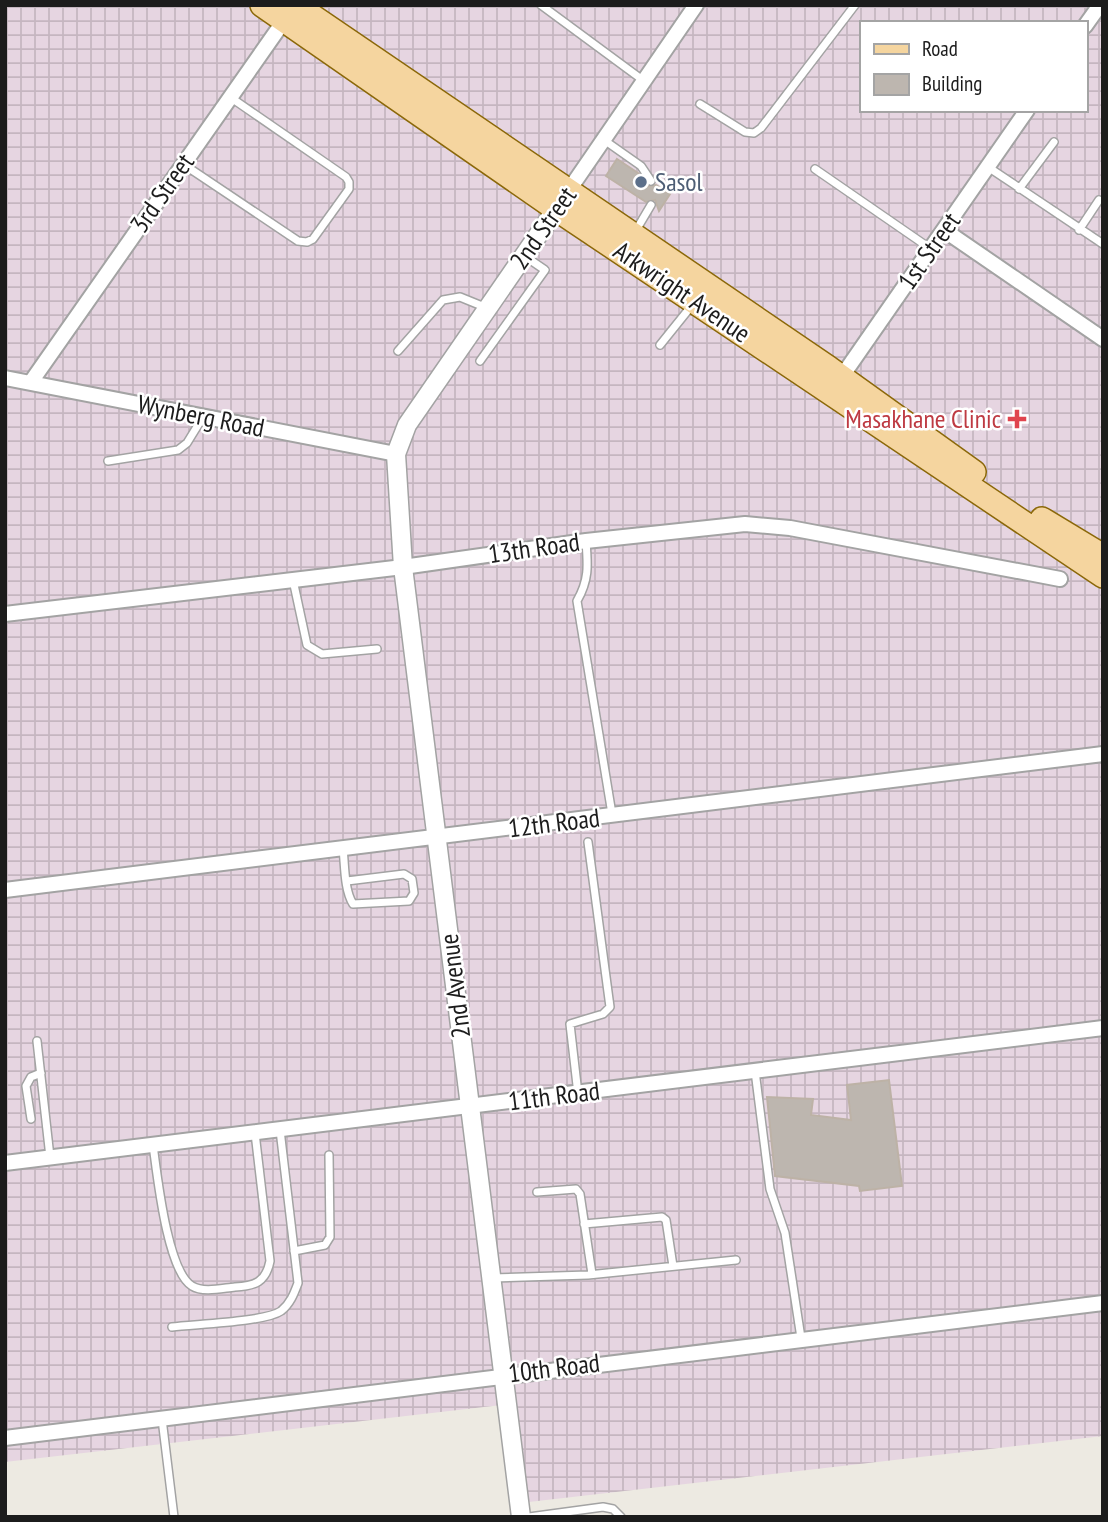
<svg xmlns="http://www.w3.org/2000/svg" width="1108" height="1522" font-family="'PT Sans Narrow',sans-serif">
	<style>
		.industrial { fill: url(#industrial-grid); fill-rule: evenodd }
		.building { fill: #bdb6af; stroke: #bdb2a6; stroke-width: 2 }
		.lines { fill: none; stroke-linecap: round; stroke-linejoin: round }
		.service-casing { stroke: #a3a3a3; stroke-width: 10 }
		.minor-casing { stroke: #a3a3a3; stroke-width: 18 }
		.tertiary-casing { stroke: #a3a3a3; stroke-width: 21 }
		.primary-casing { stroke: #8b6809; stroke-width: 26 }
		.service { stroke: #fff; stroke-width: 7 }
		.minor { stroke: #fff; stroke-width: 14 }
		.tertiary { stroke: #fff; stroke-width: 18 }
		.primary { stroke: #f5d59f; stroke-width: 23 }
		.service-dot { fill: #5c6f8a; stroke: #fff; stroke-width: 2.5 }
		.health-dot { fill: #e0444e; stroke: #fff; stroke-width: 2.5 }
		.labels { text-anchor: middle; stroke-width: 5; stroke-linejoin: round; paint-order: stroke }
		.service-label { font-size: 26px; fill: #4e5e75; stroke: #fff; text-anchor: start }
		.street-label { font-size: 26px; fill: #1c1c1c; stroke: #fff }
		.health-label { font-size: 26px; fill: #be3a42; stroke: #fff; text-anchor: end }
	</style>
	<defs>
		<pattern id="industrial-grid" width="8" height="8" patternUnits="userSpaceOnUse" patternTransform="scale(1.75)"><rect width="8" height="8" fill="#e6d5e1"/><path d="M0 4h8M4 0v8" fill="none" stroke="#c5b6c0"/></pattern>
	</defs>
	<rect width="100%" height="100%" fill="#edeae2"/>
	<path class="industrial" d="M5,5H1103V1436L520,1503L510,1404L5,1462ZM861,23H1085V110H861Z"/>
	<path class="building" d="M617,159L638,173L648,186L656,185L670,194L659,211L655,200L646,202L606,176Z
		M889,1080L902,1186L860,1191L859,1186L775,1176L767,1097L813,1099L811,1115L851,1120L847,1085Z"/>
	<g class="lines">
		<g class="service-casing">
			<path id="service" d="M541,5L644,81
				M700,104L745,132L754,133L761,128L855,5
				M604,140L641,166L651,181
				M183,164L298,241L307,242L313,239L349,189V182L346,177L230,97
				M988,167L1103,244
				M815,169L931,249
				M1019,189L1054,142
				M1079,230L1099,200
				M635,232L651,205
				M660,345L693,304
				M398,351L443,300L460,297L487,308
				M480,361L545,270L526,257
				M108,461L178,450L187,443L203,417
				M586,542C588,566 589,580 577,601L612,814
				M293,580L307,645L322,654L377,649
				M343,849C345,865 344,890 353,904L409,901L414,893L412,879L404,874L347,881
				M37,1041L50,1157
				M755,1071L770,1189L785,1233L801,1338
				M578,1094L570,1024L603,1014L610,1007L588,842
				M31,1119L26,1086L31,1077L41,1073
				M153,1145C157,1173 167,1271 192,1286C203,1293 223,1288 235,1287C255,1286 266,1282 270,1261L255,1133
				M537,1192L576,1189L580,1194L592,1274
				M584,1224L662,1217L666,1220L673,1266
				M294,1251L325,1245L330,1237L329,1155
				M492,1278L588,1275L736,1260
				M172,1327C195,1324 265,1322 281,1311C290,1304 294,1294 298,1283L280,1130
				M162,1419L174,1517
				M529,1517L603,1507L613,1509L621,1517"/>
		</g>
		<g class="minor-casing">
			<path id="minor" d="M1085,26L1100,5
				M569,190L696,5
				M944,230L1103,339
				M5,378L396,454
				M31,382L288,15
				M838,382L1027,110
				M5,614L403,567L586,541L745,524L790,528L1060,579
				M5,890L1103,754
				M5,1163L1103,1028
				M5,1438L1103,1303"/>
		</g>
		<g class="tertiary-casing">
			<path id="tertiary" d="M521,1517L403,567L396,454L407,425L563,199"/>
		</g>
		<g class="primary-casing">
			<path id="primary" d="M262,5L556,209L1103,576
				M296,5L829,368L974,472
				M1042,519L1103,556"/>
		</g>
		<use href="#service" class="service"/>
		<use href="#minor" class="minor"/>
		<use href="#tertiary" class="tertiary"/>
		<use href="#primary" class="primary"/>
	</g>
	<circle class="service-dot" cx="641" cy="182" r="7"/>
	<path class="health-dot" d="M1013.5 408.5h7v7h7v7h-7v7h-7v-7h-7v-7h7z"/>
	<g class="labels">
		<g class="service-label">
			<text x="655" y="191">Sasol</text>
		</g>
		<g class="street-label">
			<text transform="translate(162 193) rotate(-55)" y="9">3rd Street</text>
			<text transform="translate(543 228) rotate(-55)" y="9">2nd Street</text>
			<text transform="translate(929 251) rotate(-55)" y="9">1st Street</text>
			<text transform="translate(682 292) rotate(34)" y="9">Arkwright Avenue</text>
			<text transform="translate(201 416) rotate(11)" y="9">Wynberg Road</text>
			<text transform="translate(534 548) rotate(-8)" y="9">13th Road</text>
			<text transform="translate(554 823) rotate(-7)" y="9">12th Road</text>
			<text transform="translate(455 986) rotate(-97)" y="9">2nd Avenue</text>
			<text transform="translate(554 1096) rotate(-7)" y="9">11th Road</text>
			<text transform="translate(554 1368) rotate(-7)" y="9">10th Road</text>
		</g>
		<g class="health-label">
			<text x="1001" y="428">Masakhane Clinic</text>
		</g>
	</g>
	<rect width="1108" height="1522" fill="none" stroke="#1c1c1c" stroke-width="14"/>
	<rect x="860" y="21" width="228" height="91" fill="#ffffff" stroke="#a4a4a4" stroke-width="2"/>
	<rect x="874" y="44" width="35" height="10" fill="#f5d59f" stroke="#a4a4a4" stroke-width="2"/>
	<text x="922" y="56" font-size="21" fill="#1c1c1c">Road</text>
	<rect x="874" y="74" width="35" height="21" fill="#bdb6af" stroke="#a4a4a4" stroke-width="2"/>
	<text x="922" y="91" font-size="21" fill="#1c1c1c">Building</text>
</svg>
